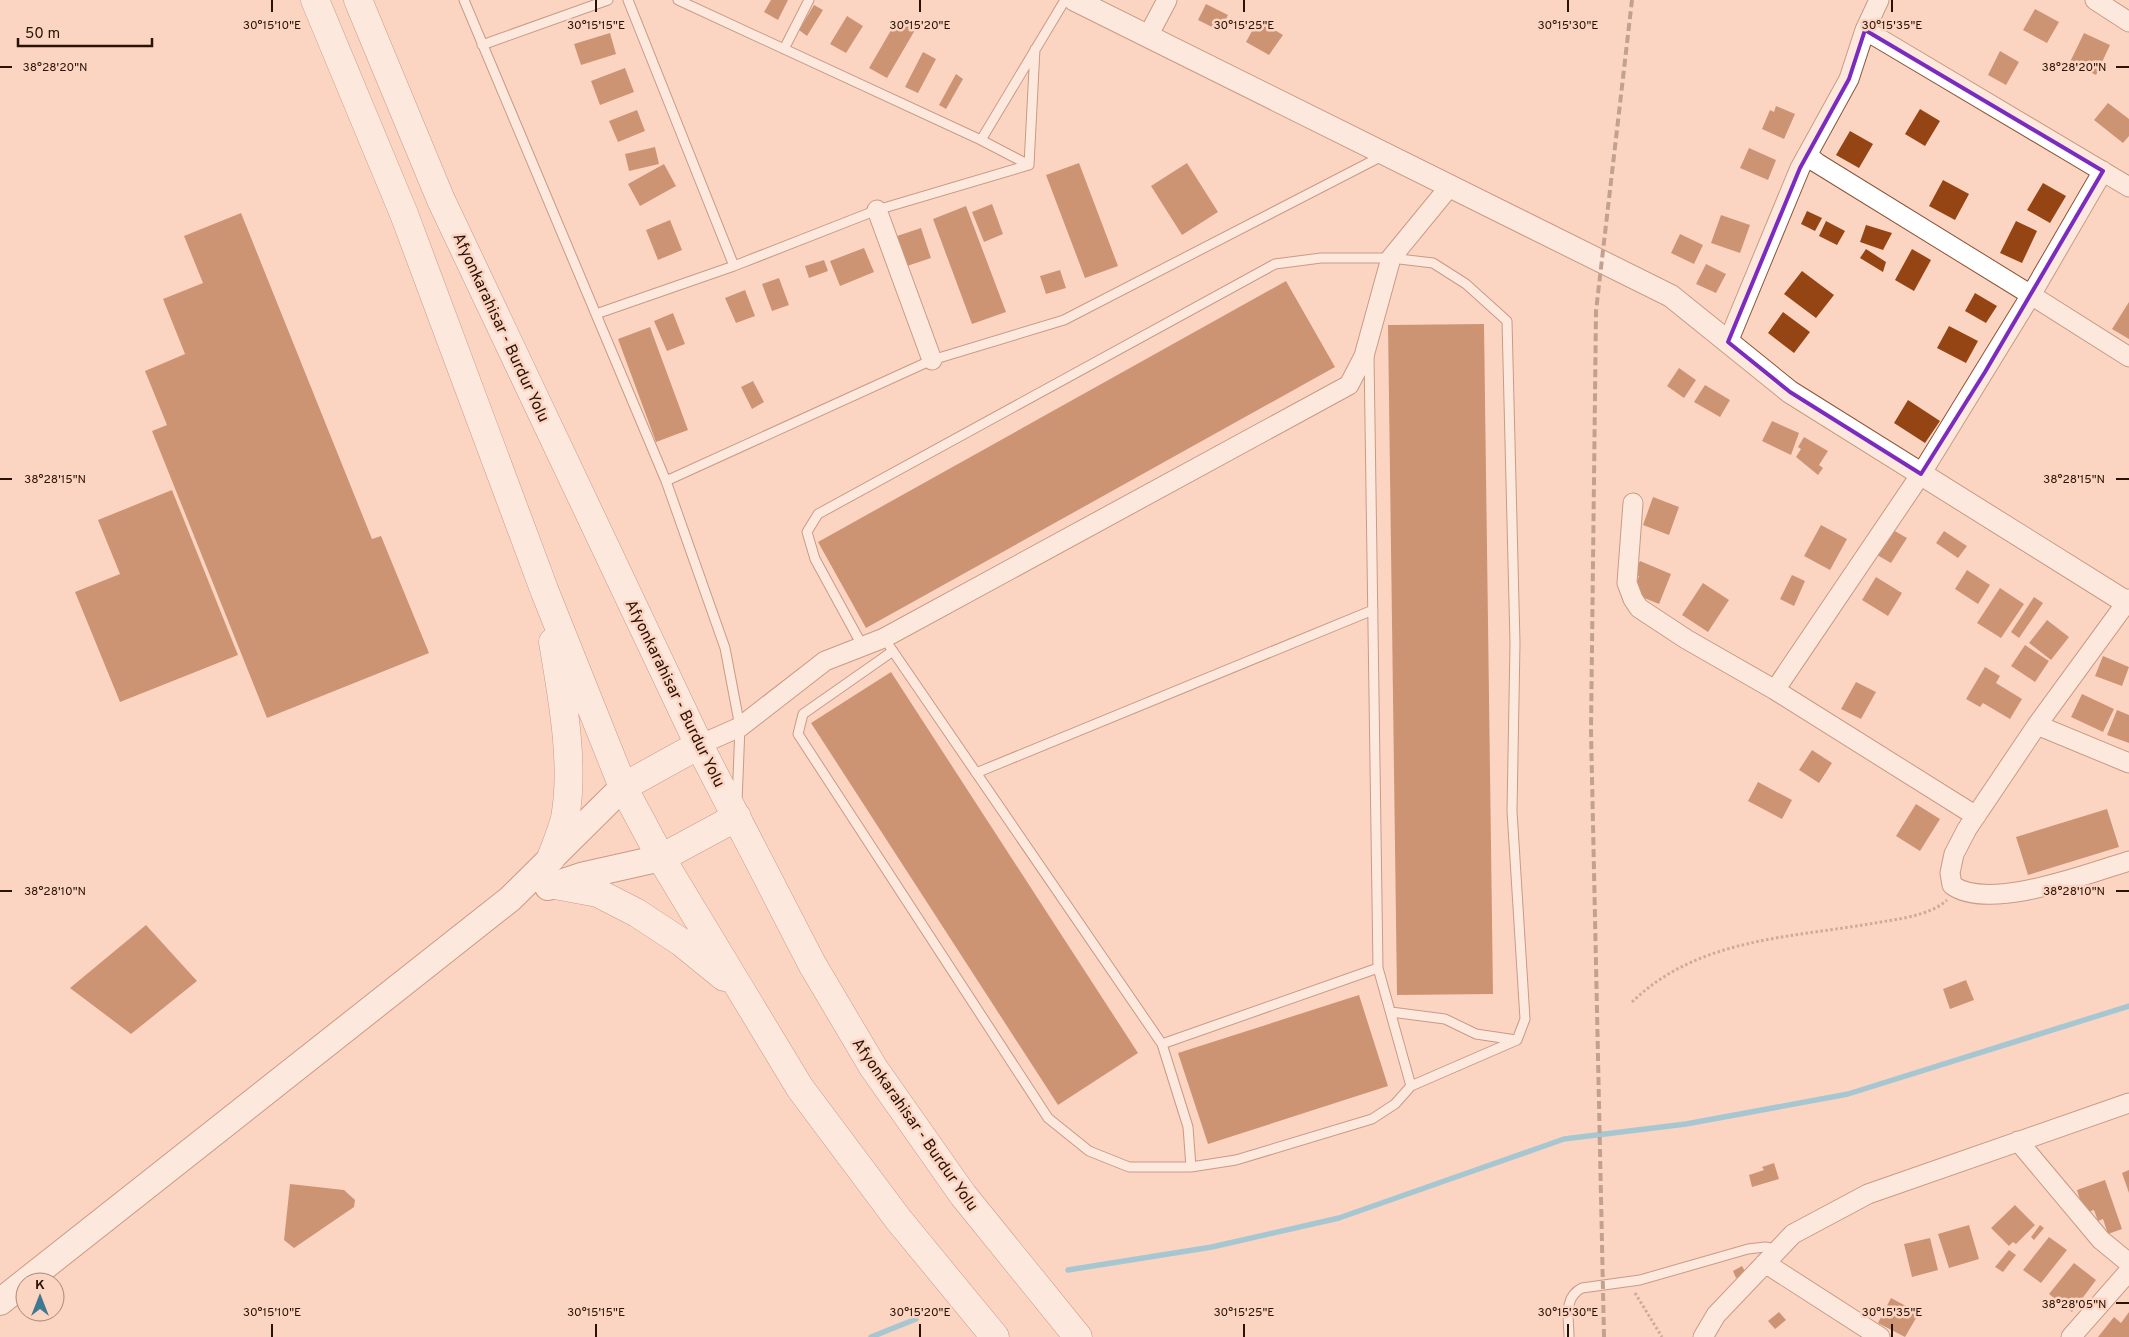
<svg xmlns="http://www.w3.org/2000/svg" width="2129" height="1337" font-family="Overpass,sans-serif">
	<style>
		.lines { fill: none; stroke-linecap: round; stroke-linejoin: round }
		.stream { stroke: #3eb6e3; stroke-width: 5.5 }
		.building { fill: #954514 }
		.service-casing { stroke: #8b5437; stroke-width: 11 }
		.minor-casing { stroke: #8b5437; stroke-width: 21 }
		.tertiary-casing { stroke: #8b5437; stroke-width: 24 }
		.secondary-casing { stroke: #8b5437; stroke-width: 28 }
		.trunk-casing { stroke: #8b5437; stroke-width: 29 }
		.path { stroke: #967868; stroke-width: 3; stroke-dasharray: 2.5 2.5; stroke-linecap: butt }
		.service { stroke: #fff; stroke-width: 9 }
		.minor { stroke: #fff; stroke-width: 19 }
		.tertiary { stroke: #fff; stroke-width: 22 }
		.secondary { stroke: #fff; stroke-width: 26 }
		.trunk { stroke: #fff; stroke-width: 28 }
		.rail { stroke: #7f6253; stroke-width: 4; stroke-dasharray: 8 4; stroke-linecap: butt }
		.marked { fill: none; stroke: #7b2cbf; stroke-width: 4; stroke-linejoin: round }
		.ticks { fill: none; stroke: #291307; stroke-width: 2 }
		.labels { text-anchor: middle; stroke-width: 5; stroke-linejoin: round; paint-order: stroke }
		.street-label { font-size: 16px; fill: #291307; stroke: #fcd5c2 }
		.ticks-label { font-size: 12px; text-anchor: middle; fill: #291307; stroke: #fcd5c2; stroke-width: 5; stroke-linejoin: round; paint-order: stroke }
	</style>
	<rect width="100%" height="100%" fill="#fcd5c2"/>
	<g class="lines">
		<path class="stream" d="M1068,1270L1212,1247L1339,1218L1564,1139L1686,1124L1848,1094L2129,1006
			M871,1337L916,1319"/>
	</g>
	<path class="building" d="M771,0H788L778,20L764,12Z
		M1206,4L1228,15L1220,31L1198,20Z
		M814,5L823,10L807,36L799,30Z
		M2035,9L2059,22L2047,43L2023,30Z
		M847,16L863,26L846,53L830,44Z
		M897,20L915,30L887,78L869,68Z
		M1258,20L1283,35L1269,55L1246,42Z
		M610,33L616,54L581,65L574,44Z
		M2084,33L2110,45L2096,75L2070,62Z
		M2000,51L2019,62L2006,85L1988,75Z
		M923,52L936,59L918,93L905,87Z
		M625,68L634,92L600,105L591,81Z
		M956,74L963,79L946,109L939,105Z
		M2108,103L2129,119V136L2123,143L2094,120Z
		M1776,106L1795,114L1784,139L1762,129L1770,110L1774,112Z
		M1920,109L1940,121L1925,146L1905,134Z
		M637,110L645,131L618,142L609,121Z
		M1850,131L1873,144L1859,168L1836,155Z
		M655,147L659,164L629,171L625,154Z
		M1749,148L1776,160L1768,180L1740,168Z
		M1079,163L1118,266L1085,278L1046,175Z
		M1187,163L1218,212L1182,235L1151,186Z
		M664,164L676,186L640,206L628,184Z
		M1943,180L1969,194L1955,220L1929,206Z
		M2043,183L2066,196L2050,223L2027,210Z
		M992,204L1003,234L984,242L972,212Z
		M966,206L1006,312L972,324L933,219Z
		M1807,211L1822,218L1815,231L1801,224Z
		M241,213L372,539L381,536L429,653L267,718L152,431L167,425L145,371L185,354L163,299L203,283L184,236Z
		M1721,215L1750,225L1740,253L1711,243Z
		M670,220L682,250L658,260L646,230Z
		M1826,221L1845,231L1837,245L1819,236Z
		M2016,221L2037,231L2022,263L2000,253Z
		M1866,225L1892,233L1883,250L1860,242Z
		M921,228L931,258L904,267L894,237Z
		M1680,234L1703,245L1694,264L1671,253Z
		M864,248L874,272L840,286L830,261Z
		M1866,249L1886,262L1883,272L1860,258Z
		M1912,249L1931,260L1914,291L1895,280Z
		M824,260L828,271L809,278L805,266Z
		M1706,264L1726,274L1716,293L1696,284Z
		M1060,270L1066,288L1046,294L1040,276Z
		M1802,271L1834,295L1816,318L1784,294Z
		M779,278L789,305L772,311L762,284Z
		M1286,281L1335,367L866,628L818,542Z
		M745,290L755,316L736,323L725,298Z
		M1975,293L1997,306L1986,323L1965,311Z
		M2129,302V339L2112,329Z
		M1783,312L1810,332L1794,353L1768,333Z
		M673,313L685,344L667,351L654,321Z
		M1484,324L1493,994L1397,995L1388,325Z
		M1949,326L1978,341L1966,363L1937,348Z
		M650,327L688,430L656,442L618,339Z
		M1679,368L1696,380L1684,398L1667,386Z
		M753,381L764,402L752,409L741,387Z
		M1705,385L1730,400L1720,417L1694,402Z
		M1908,400L1940,421L1925,443L1894,423Z
		M1772,421L1799,433L1791,455L1762,441Z
		M1804,437L1828,451L1819,465L1823,468L1818,475L1796,457L1801,449L1798,447Z
		M172,490L238,655L120,702L75,592L120,574L98,520Z
		M1653,497L1679,507L1669,535L1643,525Z
		M1821,525L1847,539L1830,570L1804,556Z
		M1893,530L1907,538L1891,563L1877,555Z
		M1944,531L1967,546L1958,558L1936,543Z
		M1640,561L1671,574L1659,604L1632,593L1639,576L1634,574Z
		M1967,570L1990,585L1978,604L1955,589Z
		M1792,575L1805,581L1794,606L1780,599Z
		M1876,577L1902,593L1888,616L1862,600Z
		M1703,583L1729,600L1708,632L1682,615Z
		M2000,588L2024,604L2001,638L1977,623Z
		M2034,597L2043,603L2019,638L2011,632Z
		M2047,620L2069,637L2051,660L2029,643Z
		M2025,645L2049,661L2035,682L2011,666Z
		M2103,656L2129,667L2122,686L2095,676Z
		M1985,667L2000,676L1996,683L2022,699L2010,719L1983,703L1980,707L1966,699Z
		M891,672L1138,1053L1058,1105L811,723Z
		M1856,682L1876,692L1861,719L1841,709Z
		M2082,694L2114,709L2103,732L2071,717Z
		M2117,710L2129,715V743L2107,735Z
		M1812,750L1832,763L1819,783L1799,770Z
		M1758,782L1792,800L1782,819L1748,801Z
		M1916,804L1940,819L1920,851L1896,836Z
		M2107,809L2119,847L2028,875L2016,837Z
		M146,925L197,981L131,1034L70,988Z
		M1966,980L1974,1000L1950,1009L1943,989Z
		M1359,995L1388,1086L1208,1144L1178,1053Z
		M1774,1163L1779,1179L1752,1187L1749,1175L1764,1170L1762,1167Z
		M2129,1170V1193L2122,1173Z
		M2105,1180L2122,1229L2108,1234L2103,1219L2098,1221L2094,1210L2087,1212L2083,1209L2077,1190Z
		M290,1184L344,1190L355,1200L354,1207L294,1248L284,1240Z
		M2015,1205L2035,1225L2016,1244L2013,1242L2009,1246L1991,1228Z
		M1969,1225L1979,1259L1949,1268L1938,1234Z
		M2040,1225L2044,1228L2034,1240L2031,1237Z
		M2049,1237L2067,1250L2041,1283L2023,1270Z
		M1930,1238L1938,1270L1912,1277L1904,1244Z
		M2009,1250L2016,1255L2003,1272L1995,1267Z
		M2074,1263L2096,1280L2072,1312L2049,1294Z
		M1742,1266L1746,1273L1736,1278L1733,1271Z
		M1891,1298L1919,1313L1905,1337L1878,1323Z
		M1779,1312L1786,1320L1775,1329L1768,1321Z
		M2129,1312V1337H2098L2114,1317L2121,1323Z"/>
	<g class="lines">
		<g class="service-casing">
			<path id="service" d="M464,0L666,481L725,648L740,727L737,802
				M628,0L734,266
				M678,0L981,140L1029,165
				M482,45L608,0
				M784,49L809,0
				M981,140L1065,0
				M596,314L734,266L877,210L1029,165L1035,49
				M666,481L932,360L1064,320L1384,155
				M863,647L815,559L807,532L818,514L1275,264L1321,258H1391L1433,263L1466,284L1507,321L1515,643L1512,811L1525,1019L1517,1040L1411,1086L1395,1104L1372,1119L1236,1160L1191,1167H1129L1089,1151L1048,1118L798,734L803,714L893,651
				M890,647L1162,1044L1378,968L1369,354
				M976,773L1373,610
				M1378,968L1411,1086
				M1391,1012L1445,1019L1476,1034L1516,1040
				M1162,1044L1188,1127L1191,1167
				M1569,1337C1569,1320 1563,1297 1582,1288L1640,1280L1748,1249L1765,1247L1778,1249"/>
		</g>
		<g class="minor-casing">
			<path id="minor" d="M2095,0L2129,22
				M1865,30L2129,187
				M1148,36L1167,0
				M1807,155L1817,163L2031,295L2103,171
				M877,210L932,360
				M1728,342L1800,168L1849,79L1865,30L1879,0
				M1633,503L1627,583L1633,599L1639,608L1686,639L1775,690L1976,816
				M2129,599L2037,725L1967,829L1954,854L1950,873L1952,885C1988,912 2090,873 2129,861
				M1775,690L1921,474L2031,295L2129,357
				M2037,725L2129,763
				M699,745L740,727L825,661L884,638L1349,385L1364,356L1391,258L1450,186
				M2018,1141L2101,1240L2129,1263
				M1765,1263L1880,1337
				M1703,1337L1716,1315L1793,1234L1868,1194L2129,1103
				M2071,1337L2129,1271"/>
		</g>
		<g class="tertiary-casing">
			<path id="tertiary" d="M1075,0L1671,296L1790,392L2129,604"/>
		</g>
		<g class="secondary-casing">
			<path id="secondary" d="M548,887L581,876L661,858
				M25,1282L510,899L623,787
				M0,1302L25,1282"/>
		</g>
		<g class="trunk-casing">
			<path id="trunk" d="M315,0L404,214L545,592L623,787L661,858L800,1088L898,1219L995,1337
				M358,0L441,200L699,745L812,964L873,1067L963,1195L1078,1337
				M623,787L699,745
				M551,858C556,845 562,831 565,818C575,764 562,696 553,642
				M661,858L737,817
				M555,885L598,893L637,913L681,942L724,977"/>
		</g>
		<path class="path" d="M1632,1002C1698,938 1789,938 1875,923C1897,919 1930,916 1947,900
			M1635,1293L1662,1337"/>
		<use href="#service" class="service"/>
		<use href="#minor" class="minor"/>
		<use href="#tertiary" class="tertiary"/>
		<use href="#secondary" class="secondary"/>
		<use href="#trunk" class="trunk"/>
		<path class="rail" d="M1604,1337L1591,731L1596,311L1632,0"/>
	</g>
	<path d="M0 0H2129V1337H0ZM1865,30L2103,171L1985,372L1921,474L1790,392L1728,342L1800,168L1849,79Z" fill="#fcd5c2" fill-opacity=".55" fill-rule="evenodd"/>
	<path class="marked" d="M1865,30L2103,171L1985,372L1921,474L1790,392L1728,342L1800,168L1849,79Z"/>
	<path class="ticks" d="M272,0V12M596,0V12M920,0V12M1244,0V12M1568,0V12M1892,0V12M0,67H12M2116,67H2129M0,479H12M2116,479H2129M0,891H12M2116,891H2129M2116,1303H2129M272,1324V1337M596,1324V1337M920,1324V1337M1244,1324V1337M1568,1324V1337M1892,1324V1337"/>
	<g class="labels">
		<g class="street-label">
			<text transform="translate(502 327) rotate(65)" y="6">Afyonkarahisar - Burdur Yolu</text>
			<text transform="translate(676 693) rotate(64)" y="6">Afyonkarahisar - Burdur Yolu</text>
			<text transform="translate(916 1124) rotate(55)" y="6">Afyonkarahisar - Burdur Yolu</text>
		</g>
	</g>
	<g class="ticks-label">
		<text x="272" y="29">30°15'10"E</text>
		<text x="596" y="29">30°15'15"E</text>
		<text x="920" y="29">30°15'20"E</text>
		<text x="1244" y="29">30°15'25"E</text>
		<text x="1568" y="29">30°15'30"E</text>
		<text x="1892" y="29">30°15'35"E</text>
		<text x="55" y="71">38°28'20"N</text>
		<text x="2074" y="71">38°28'20"N</text>
		<text x="55" y="483">38°28'15"N</text>
		<text x="2074" y="483">38°28'15"N</text>
		<text x="55" y="895">38°28'10"N</text>
		<text x="2074" y="895">38°28'10"N</text>
		<text x="2074" y="1308">38°28'05"N</text>
		<text x="272" y="1316">30°15'10"E</text>
		<text x="596" y="1316">30°15'15"E</text>
		<text x="920" y="1316">30°15'20"E</text>
		<text x="1244" y="1316">30°15'25"E</text>
		<text x="1568" y="1316">30°15'30"E</text>
		<text x="1892" y="1316">30°15'35"E</text>
	</g>
	<g transform="translate(40 1297)"><circle r="24" fill="#fcd5c2" stroke="#a88777"/>
	<path d="M0-4L9 19L0 12L-9 19Z" fill="#3e7991"/>
	<text y="-8" font-size="14" font-weight="bold" text-anchor="middle" fill="#291307">K</text>
	</g>
	<path d="M18 38v8h134v-8" fill="none" stroke="#291307" stroke-width="2.5"/>
	<text x="25" y="38" font-size="15" fill="#291307" stroke="#fcd5c2" stroke-width="4" paint-order="stroke">50 m</text>
</svg>
